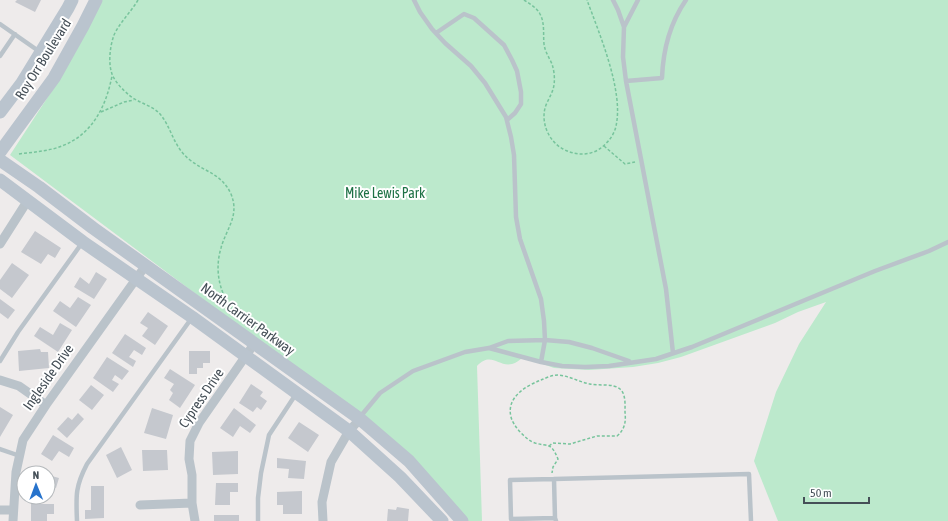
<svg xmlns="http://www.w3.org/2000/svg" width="948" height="521" font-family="'Asap Condensed',sans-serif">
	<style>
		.green { fill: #bce9cc }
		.building { fill: #c5c8ce }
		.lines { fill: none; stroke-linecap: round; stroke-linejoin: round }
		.path { stroke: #77c49c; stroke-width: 1.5; stroke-dasharray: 3 2; stroke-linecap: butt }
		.lane { stroke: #bac3ca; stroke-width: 4.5 }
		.street { stroke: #bac3ca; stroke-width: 9 }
		.secondary { stroke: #bac4ce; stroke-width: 13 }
		.labels { text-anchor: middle; stroke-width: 4; stroke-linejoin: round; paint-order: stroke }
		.street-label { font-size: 14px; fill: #454f57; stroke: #fff }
		.park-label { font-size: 14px; fill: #1d7145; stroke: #fff }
	</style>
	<rect width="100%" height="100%" fill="#eeebeb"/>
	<path class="green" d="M102,0H948V521H778L754,461L776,392L799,344L826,302L798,312L775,323L681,357L658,363L633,367L589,370L554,368L523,357C520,360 516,363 512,364C498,367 491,351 477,366L482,521H467L431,477L256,339L10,155L57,83Z"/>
	<path class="building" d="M17,0H41L35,12L15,2Z
		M35,231L61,248L55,258L48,254L41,264L21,252Z
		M12,263L29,275L12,298L0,289V280Z
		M96,272L107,279L94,299L74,287L80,277L89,284Z
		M78,297L91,305L76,327L53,311L60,301L70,308Z
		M0,299L15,310L8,319L0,313Z
		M148,312L168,326L155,345L142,336L148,328L140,323Z
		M60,323L72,330L58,352L34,336L40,327L53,335Z
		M125,334L146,348L142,355L134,350L129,357L136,361L133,367L112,353Z
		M40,349L41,352H48L49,368L19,371L18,351Z
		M189,351H210V363H203V368H197V374H189Z
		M107,357L129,371L122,380L115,375L112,380L119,384L113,392L93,378Z
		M170,369L195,385L180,408L169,400L173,393L170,390L174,384L164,378Z
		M251,384L263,392L260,396L267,401L261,410L257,407L253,412L239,403Z
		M91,385L104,395L92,410L79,400Z
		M0,407L13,415L0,437Z
		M152,408L173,415L166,439L144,433Z
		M234,408L256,425L250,433L240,426L233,437L220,428Z
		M78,413L84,419L67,438L57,429L68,417L72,420Z
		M299,422L319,435L308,452L288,438Z
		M53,435L74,448L69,457L59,451L52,461L41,454Z
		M121,447L132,470L117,478L106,455Z
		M142,450H167L168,470L143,471Z
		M238,451V474L213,475L212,452Z
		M277,458L306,461L304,479L288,478L289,469L277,468Z
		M48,475L59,478L56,488L50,486L48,492Z
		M216,483H238V492H230V505H215Z
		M91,486H104V518L85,519V510H91Z
		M302,491V514H283V505H277V492Z
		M31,504H54V514H47V521H31Z
		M397,507L409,509L408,521H387L388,509L396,510Z
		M214,515H239V521H214Z"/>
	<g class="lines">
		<path class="path" d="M138,0C131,12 120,22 114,35C110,46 108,63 112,74C115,82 123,90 129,95C138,103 152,105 160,114C172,128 173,147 190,160C205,172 222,174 231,194C240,216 226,229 221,248C213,275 222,299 239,319
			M524,0C530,4 537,8 540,14C545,23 543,34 544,44C545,52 549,57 552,64C554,70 555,78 554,85C553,92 549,98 546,105C540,121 548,141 563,149C574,155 587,156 598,150C606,145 614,136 616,126C624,91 599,33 587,0
			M101,112L124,102L134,100
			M604,146L625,164L635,162
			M19,154C34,152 49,151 62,146C93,134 106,106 112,76
			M549,446L553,443L570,444L597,436H617C625,429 626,422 625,412C625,405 626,394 620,389C613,383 599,386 590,384C579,382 570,376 558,375C552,375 546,378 541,380C526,386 506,397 511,417C513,426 526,440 535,443C549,447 551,442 558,459L553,467L552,473"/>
		<path class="lane" d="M414,0L420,12L432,29L445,43L471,66L485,83L506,117L511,137L514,155L516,217L520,239L541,299L544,321L545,340L541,362
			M613,0L618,10L624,27L623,57L626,81L666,289L673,353
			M0,24L40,52
			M624,27L638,0
			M436,33L464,14L474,18L504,45L512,60L517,71L521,92V104L515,113L507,120
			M0,56L15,34
			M626,81L662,78C663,51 670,23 686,0
			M489,348L541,362L562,366L585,367L609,366L656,359L692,347L875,271L929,251L948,242
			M0,361L18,332L82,243
			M360,417L380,393L413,371L465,352L489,348L508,341L545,340L569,342L592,348L629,361
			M0,449L20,456
			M554,479L749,474L751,521
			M555,518L511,519L510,480L554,479L555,518L556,521
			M77,521C76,496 75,487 87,464L191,319
			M258,521V498L261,473L269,435L296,394"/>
		<path class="street" d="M0,244L28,200
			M0,380L19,386L46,405
			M140,505L192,503
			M0,510H13
			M13,521L16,472L23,440L46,405L146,265
			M195,521L192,503V475L189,459L190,441L199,423L254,344
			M323,521L322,502L331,462L349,431L360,419"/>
		<path class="secondary" d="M0,112L22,83L68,8L72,0
			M0,152L54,78L83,26L96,0
			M0,160L39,187L93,228L360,419L409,461L462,521
			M0,180L83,242L192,317L349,431L400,477L442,521"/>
	</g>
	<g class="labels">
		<g class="street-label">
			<text transform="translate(43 59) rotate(-58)" y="5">Roy Orr Boulevard</text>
			<text transform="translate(248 319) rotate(36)" y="5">North Carrier Parkway</text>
			<text transform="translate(48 377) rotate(-55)" y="5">Ingleside Drive</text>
			<text transform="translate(201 398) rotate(-56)" y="5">Cypress Drive</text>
		</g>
		<g class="park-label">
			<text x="385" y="198">Mike Lewis Park</text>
		</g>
	</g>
	<g transform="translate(36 485) rotate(359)"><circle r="19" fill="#ffffff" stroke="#b5b9bc"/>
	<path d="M0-3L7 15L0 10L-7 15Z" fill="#2773cc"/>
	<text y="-6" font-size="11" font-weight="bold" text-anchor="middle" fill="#454f57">N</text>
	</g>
	<path d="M804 497v6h65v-6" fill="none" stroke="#454f57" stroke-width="2"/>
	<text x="810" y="497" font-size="12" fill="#454f57" stroke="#ffffff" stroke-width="3" paint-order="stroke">50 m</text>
</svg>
